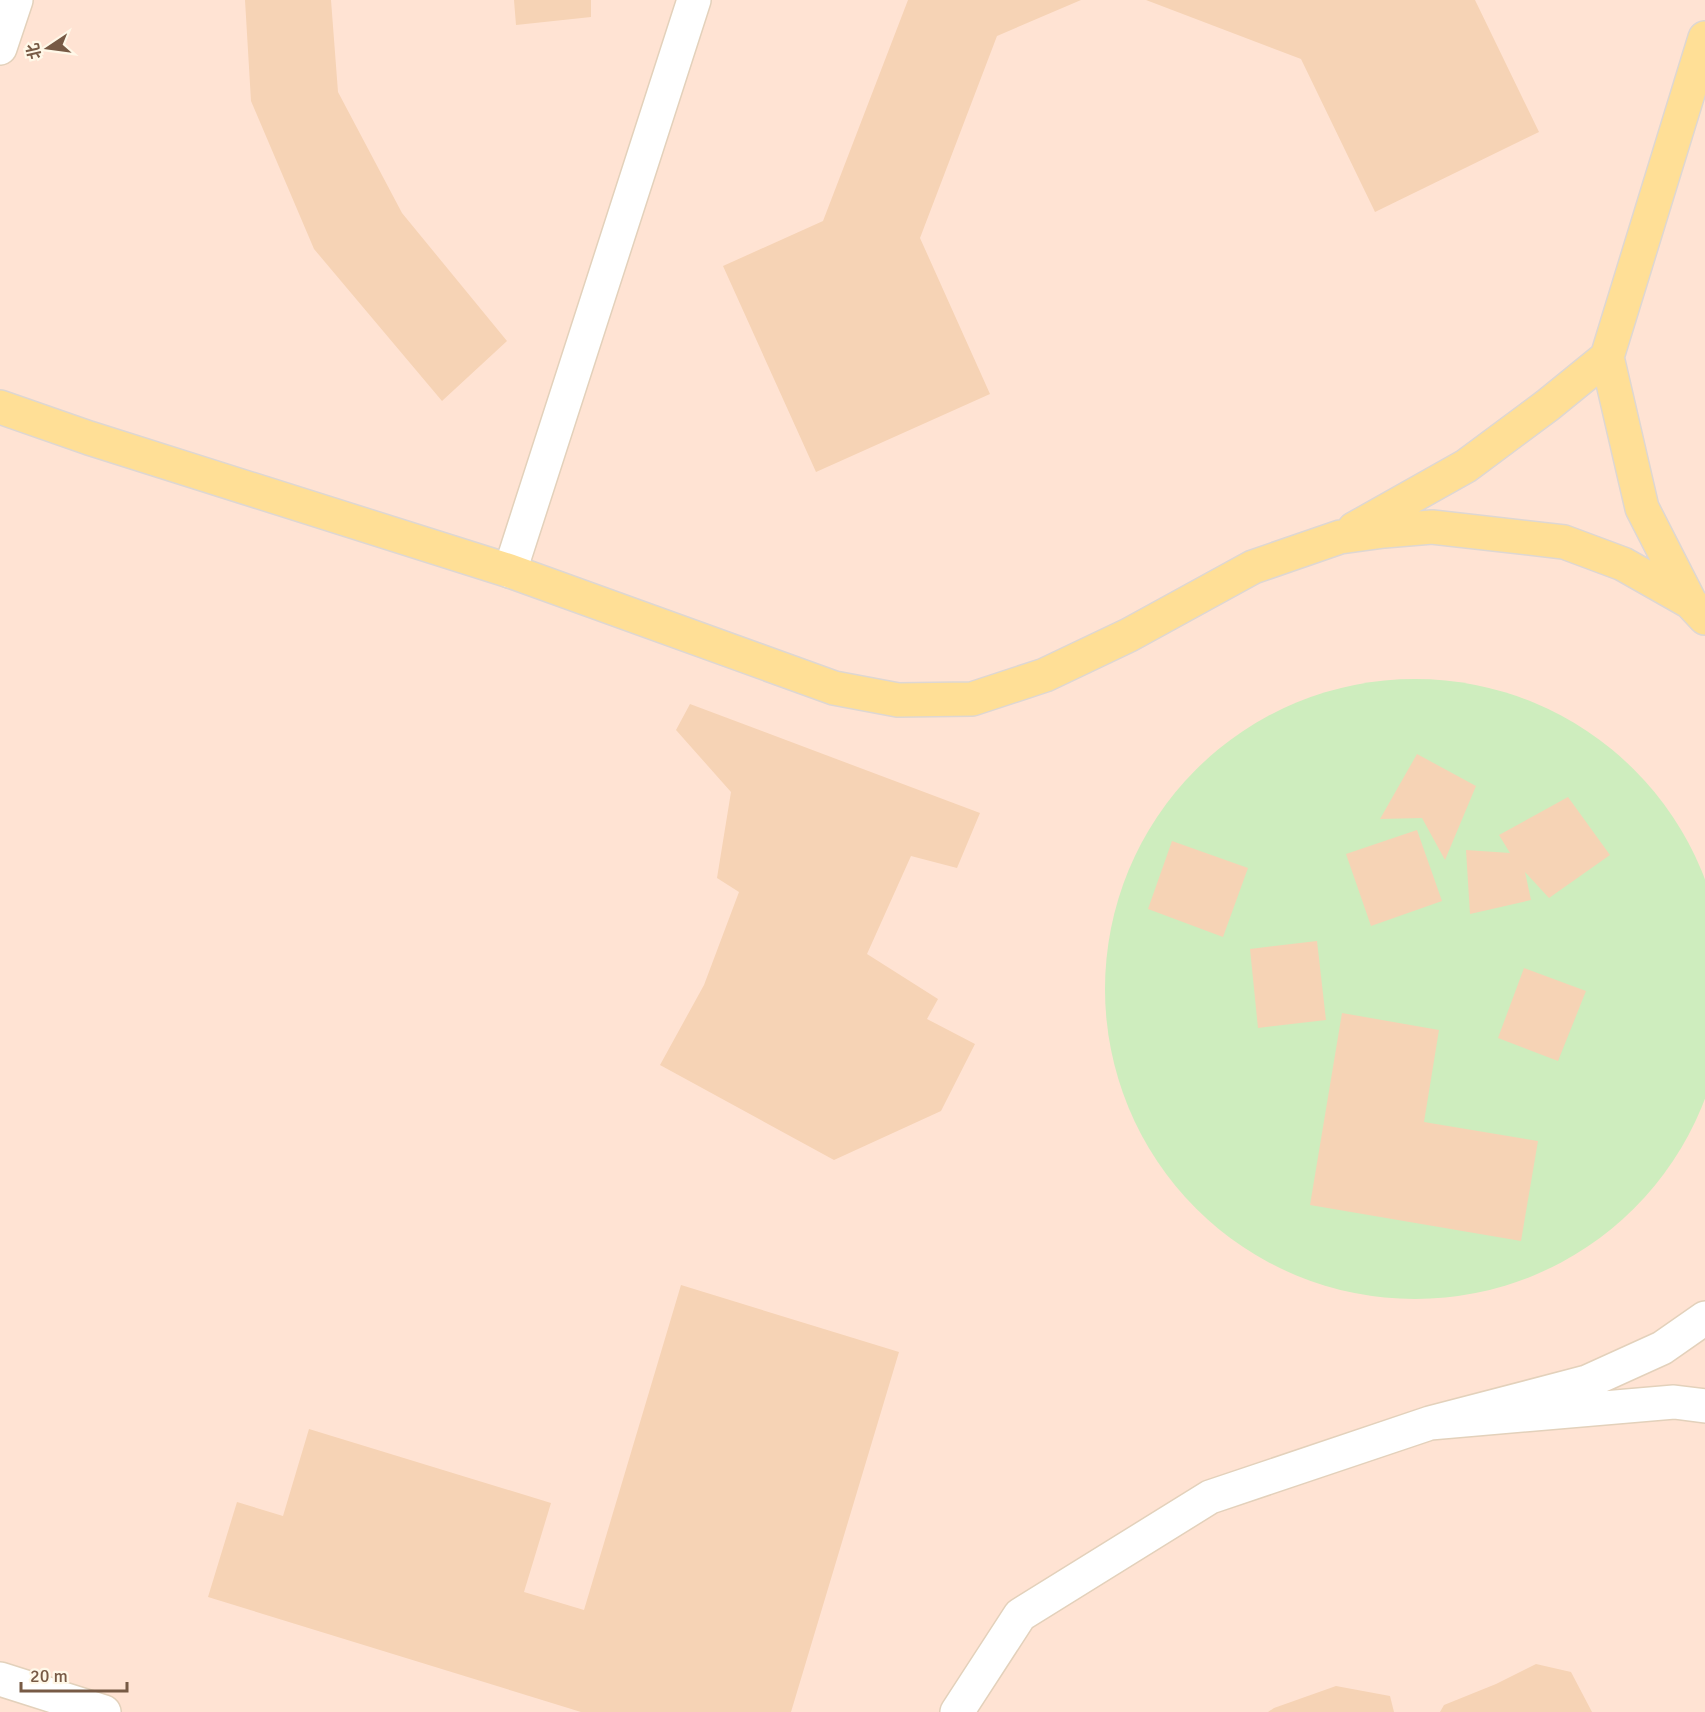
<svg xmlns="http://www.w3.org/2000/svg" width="1705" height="1712" font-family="Signika,'Noto Sans SC',sans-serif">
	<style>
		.commercial { fill: #ffe3d3 }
		.green { fill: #ceedbe }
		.building { fill: #f6d3b5 }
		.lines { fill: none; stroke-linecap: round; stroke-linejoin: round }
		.minor-casing { stroke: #e3d1bb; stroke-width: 36 }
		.major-casing { stroke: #ded7d2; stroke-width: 36 }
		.minor { stroke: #fff; stroke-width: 33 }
		.major { stroke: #ffdf96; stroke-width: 33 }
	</style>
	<rect width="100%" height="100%" fill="#fef4e0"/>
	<path class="commercial" d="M0,0H1705V1712H0Z"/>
	<path class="green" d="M1105 989a310 310 0 1 1 620 0a310 310 0 1 1-620 0Z"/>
	<path class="building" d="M245,0H331L338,92L402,213L507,341L442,401L314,249L251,101Z
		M514,0H591V17L516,25Z
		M908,0H1081L997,36L920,238L990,394L816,472L723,266L823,221Z
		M1146,0H1475L1539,132L1375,212L1301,59Z
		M690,704L980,813L957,868L911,856L867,954L938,999L927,1019L975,1044L941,1111L834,1160L660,1065L704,985L739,892L717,878L731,792L676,730Z
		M1417,754L1476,786L1445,860L1422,818L1380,819Z
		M1568,797L1610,855L1549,898L1525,872L1531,900L1470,914L1466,850L1510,853L1499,835Z
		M1417,830L1442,901L1371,926L1346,854Z
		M1172,841L1248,868L1223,937L1148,909Z
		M1317,941L1326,1020L1258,1028L1250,949Z
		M1524,968L1586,991L1558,1061L1498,1038Z
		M1342,1013L1439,1030L1424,1122L1538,1141L1521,1241L1310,1205Z
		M681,1285L899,1352L791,1712H581L208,1597L237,1502L283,1516L309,1429L551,1503L524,1592L584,1610Z
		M1536,1664L1571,1672L1592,1712H1440L1444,1705L1496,1684Z
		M1336,1686L1390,1696L1394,1712H1268L1274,1708Z"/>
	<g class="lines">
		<g class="minor-casing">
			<path id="minor" d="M0,48L16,0
				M510,571L694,0
				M1705,1318L1662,1348L1587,1382L1430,1423L1674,1402L1705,1406
				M0,1679L104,1712
				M957,1712L1020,1615L1210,1497L1430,1423"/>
		</g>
		<g class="major-casing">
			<path id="major" d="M1607,357L1705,38
				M0,407L89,438L510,571L834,688L898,700L972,699L1045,675L1129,635L1253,567L1340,537L1384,531L1432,527L1564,542L1623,564L1690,602L1705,618
				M1354,529L1466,466L1548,405L1607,357L1642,508L1690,602"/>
		</g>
		<use href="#minor" class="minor"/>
		<use href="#major" class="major"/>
	</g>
	<g transform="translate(48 48) rotate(257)" stroke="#fff8e8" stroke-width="4.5" paint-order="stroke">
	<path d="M0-4.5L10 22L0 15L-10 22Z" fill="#775a45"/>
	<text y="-9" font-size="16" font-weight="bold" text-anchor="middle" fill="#775a45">北</text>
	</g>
	<path d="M21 1682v9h106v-9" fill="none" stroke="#775a45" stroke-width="3"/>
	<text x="30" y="1682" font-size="18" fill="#775a45" stroke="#fff8e8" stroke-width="4.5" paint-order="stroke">20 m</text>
</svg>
